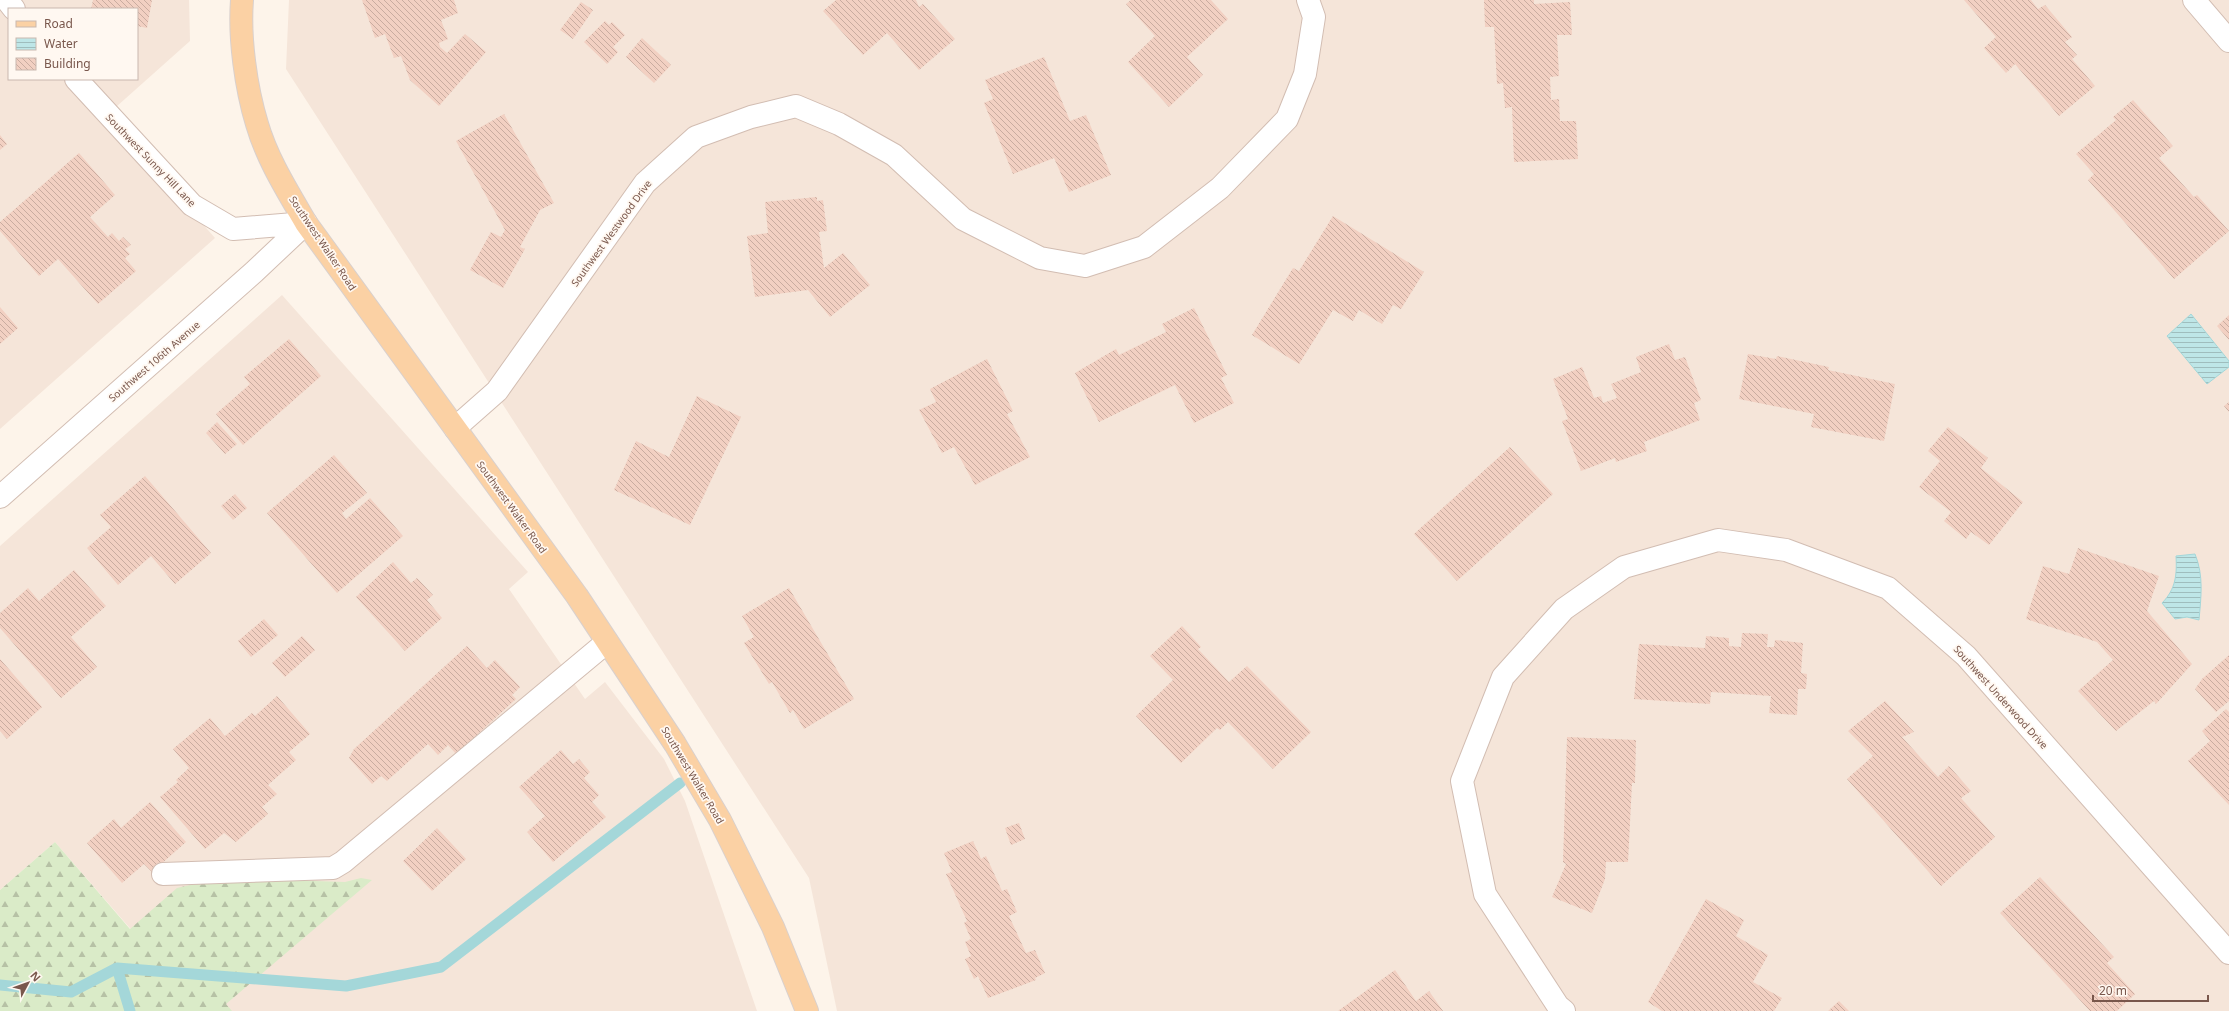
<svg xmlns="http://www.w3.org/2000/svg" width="2229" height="1011" font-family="'Noto Sans',sans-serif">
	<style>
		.residential { fill: #f5e5d9; fill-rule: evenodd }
		.forest { fill: url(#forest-firs) }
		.water { fill: url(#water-rules); stroke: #a4d7d9 }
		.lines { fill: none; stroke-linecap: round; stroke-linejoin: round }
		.stream { stroke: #a4d7d9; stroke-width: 11 }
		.building { fill: url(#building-back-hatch) }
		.minor-casing { stroke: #d2bdb2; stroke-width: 24 }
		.major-casing { stroke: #d9d0cd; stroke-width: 24 }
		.minor { stroke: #fff; stroke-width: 22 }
		.major { stroke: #fbd1a4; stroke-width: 22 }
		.labels { text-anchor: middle; stroke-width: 3.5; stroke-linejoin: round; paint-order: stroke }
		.street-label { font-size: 10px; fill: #79574c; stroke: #fff8f1 }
	</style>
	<defs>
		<pattern id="forest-firs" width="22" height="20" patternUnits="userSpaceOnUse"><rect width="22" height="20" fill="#daebc8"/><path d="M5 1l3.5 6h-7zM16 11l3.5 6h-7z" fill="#b6c1a5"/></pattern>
		<pattern id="water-rules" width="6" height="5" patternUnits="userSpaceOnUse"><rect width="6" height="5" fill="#bee6e7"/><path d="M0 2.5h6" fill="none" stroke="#9fbdbd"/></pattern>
		<pattern id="building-back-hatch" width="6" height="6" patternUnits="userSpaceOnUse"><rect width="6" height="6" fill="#f2d0c2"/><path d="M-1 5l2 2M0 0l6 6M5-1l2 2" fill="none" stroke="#c9aca0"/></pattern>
	</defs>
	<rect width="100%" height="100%" fill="#fdf4ea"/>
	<path class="residential" d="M0,0H189L190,41L107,115L215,238L0,429ZM9,9H137V79H9Z
		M289,0H2229V1011H837L809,878L286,69Z
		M282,295L528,572L509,589L585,699L605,682L664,759L685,801L757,1011H202L55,842L0,890V546Z"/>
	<path class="forest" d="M55,842L130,929L177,888L190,885L228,878L345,882L361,878L372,880L226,1004L232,1011H0V890Z"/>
	<path class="water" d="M2191,314L2229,361V367L2207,384L2167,336Z
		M2195,554C2204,576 2201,597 2199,620L2187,617L2175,619L2162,603C2176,589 2177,574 2176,556Z"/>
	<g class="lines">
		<path class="stream" d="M117,968L130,1011
			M0,985L71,992L117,968L346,986L441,967L680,783"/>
	</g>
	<path class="building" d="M93,0H152L147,28L137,26V9H91Z
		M362,0H454L458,13L441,20L448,39L439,43L440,47L447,53L465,34L486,52L439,106L410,80L401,56L394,58L385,34L375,38Z
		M836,0H916L919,7L923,4L955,39L919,70L887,33L863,55L823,11Z
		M1131,0H1211L1228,19L1187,57L1203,75L1169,107L1128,62L1155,36L1126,4Z
		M1484,0H1534V4L1570,2L1572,35H1557L1559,76L1550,77L1551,100L1559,99L1560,121H1576L1578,159L1514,162L1512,107L1505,108L1503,83L1497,84L1494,27H1485Z
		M1964,0H2031L2038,9L2045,5L2072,37L2065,42L2077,55L2072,59L2095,86L2059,116L2015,64L2006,73L1984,48L1996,37Z
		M581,2L593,10L573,39L560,30Z
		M605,21L609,25L612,22L625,35L613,47L618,52L607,64L584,42Z
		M642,38L671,65L654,83L626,57Z
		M1044,57L1070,121L1086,115L1111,175L1069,192L1054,158L1013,174L984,103L993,99L985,80Z
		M2133,100L2173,146L2159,158L2194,197L2197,195L2229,231L2174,279L2088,180L2094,174L2076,154L2116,120L2113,117Z
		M504,114L554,203L540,210L520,247L525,249L503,288L470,270L491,232L501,237L505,230L456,141Z
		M0,135L7,144L0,150Z
		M79,153L115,195L90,217L108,237L112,233L119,241L123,237L131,245L125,249L130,254L125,258L136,271L98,304L58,259L39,276L0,231V222Z
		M817,197V201L823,200L827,231L819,232L824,268L843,253L870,285L830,317L808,290L755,297L747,236L768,233L765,202Z
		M1333,216L1424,272L1401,309L1393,305L1382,324L1359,310L1353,321L1333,310L1299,364L1252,335L1293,268L1299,271Z
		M0,307L18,328L0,344Z
		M1194,308L1227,375L1221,378L1234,403L1194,423L1175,385L1099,422L1075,373L1116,349L1119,355L1166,332L1162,324Z
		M2229,315V340L2217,326Z
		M289,339L321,376L243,445L216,414L250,384L244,377Z
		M1669,344L1675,360L1685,357L1701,400L1694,403L1700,420L1644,442L1647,451L1616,462L1615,458L1581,471L1562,421L1568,419L1553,379L1582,367L1594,398L1601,396L1603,403L1617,398L1611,384L1641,372L1636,357Z
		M1748,354L1776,359L1777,356L1829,367L1828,370L1895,384L1884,441L1811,427L1814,414L1739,399Z
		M987,359L1013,411L1007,414L1030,457L975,485L954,447L942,453L919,410L936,402L930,389Z
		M697,396L741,417L690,525L614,490L636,441L669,457Z
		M2229,402V412L2224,406Z
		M217,422L237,444L225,454L206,433Z
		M1948,427L1988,458L1981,468L2023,502L1989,545L1971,532L1966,539L1944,521L1951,512L1919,487L1940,461L1928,451Z
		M1510,447L1553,494L1457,581L1414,534Z
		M334,455L367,493L342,513L346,519L370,498L403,536L337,593L267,513Z
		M145,476L211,553L175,584L151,556L118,585L87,548L111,527L100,515Z
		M235,494L247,508L233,520L221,506Z
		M2078,548L2159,576L2147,611L2192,664L2156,704L2154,701L2116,731L2078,691L2113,660L2097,642L2026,619L2043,566L2069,574Z
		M393,562L411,583L417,578L433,595L427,600L442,618L405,651L356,597Z
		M74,570L106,606L71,637L97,667L61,698L0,628V613L28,588L39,601Z
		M789,588L854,699L804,729L793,710L790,713L772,682L769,684L744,643L754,637L742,616Z
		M264,619L278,635L251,657L238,641Z
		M1182,626L1201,647L1198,649L1229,682L1247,666L1311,732L1273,769L1228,722L1220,730L1217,728L1181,763L1136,716L1173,680L1150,656Z
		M1742,633L1768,634L1767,647H1774L1775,640L1803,643L1801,673L1807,674L1806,689H1798L1797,715L1769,713L1771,696L1711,692L1710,704L1634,699L1639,644L1705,648L1706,636L1729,638V646L1741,647Z
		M302,636L315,650L285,677L272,663Z
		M467,646L487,668L495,660L520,687L512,695L516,699L456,754L448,745L438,755L428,744L387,781L381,776L372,784L349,758L354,749Z
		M2229,655V701L2216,712L2195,689L2202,679Z
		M0,659L42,707L7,739L0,731Z
		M277,696L310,734L289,752L296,760L268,785L277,794L262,807L268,814L236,842L224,833L205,849L160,797L178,782L176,780L189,768L173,749L210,718L225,736L252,713L255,716Z
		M1885,701L1914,732L1902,737L1938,777L1949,766L1971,791L1961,798L1995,837L1941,886L1847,779L1873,756L1848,731Z
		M2226,709L2229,712V805L2188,761L2210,741L2202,731Z
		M1567,737L1636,740L1635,783H1632L1628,862H1606L1605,879L1592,913L1552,897L1566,864L1563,862Z
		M561,750L573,764L579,759L590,772L584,778L599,795L592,802L606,817L553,862L527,832L545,816L519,787Z
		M150,802L186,842L152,872L144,864L122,883L87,843L114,819L121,828Z
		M1019,823L1025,839L1011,845L1005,828Z
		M437,828L466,859L432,891L403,861Z
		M973,841L981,859L986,856L1002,891L1007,889L1017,912L1009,916L1026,953L1035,950L1045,973L1035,978L1036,980L988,998L978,976L974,979L965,959L971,956L965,942L971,939L964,923L967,921L946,874L952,872L944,853Z
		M2040,877L2114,957L2107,963L2135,994L2117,1011H2090L2000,913Z
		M1706,899L1744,920L1736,936L1768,955L1753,982L1782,998L1774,1011H1662L1648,1002Z
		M1395,970L1416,1001L1429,991L1443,1011H1338Z
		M1839,1001L1849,1011H1828Z"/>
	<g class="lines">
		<g class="minor-casing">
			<path id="minor" d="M7,0L14,9
				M2194,0L2229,41
				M76,79L192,205L233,229L306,223
				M455,428L497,391L645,183L696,137L751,117L796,106L839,124L894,155L963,219L1040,258L1085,266L1144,247L1220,188L1287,119L1305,74L1314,17L1308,0
				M0,497L254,272L306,223
				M163,874L333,868L343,862L607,642
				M1564,1011L1558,1006L1485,894L1462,781L1503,677L1564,609L1624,567L1718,540L1786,550L1888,588L1966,656L2229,953"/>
		</g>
		<g class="major-casing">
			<path id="major" d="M242,0C239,38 246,88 257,124C267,159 288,192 306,223L577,596L675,744L720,820L773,927L807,1011"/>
		</g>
		<use href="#minor" class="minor"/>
		<use href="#major" class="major"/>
	</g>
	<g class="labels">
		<g class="street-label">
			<text transform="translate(151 160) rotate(46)" y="4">Southwest Sunny Hill Lane</text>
			<text transform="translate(611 233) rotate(-54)" y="4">Southwest Westwood Drive</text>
			<text transform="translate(323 243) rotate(56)" y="4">Southwest Walker Road</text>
			<text transform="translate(154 361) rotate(-41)" y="4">Southwest 106th Avenue</text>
			<text transform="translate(512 507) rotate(54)" y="4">Southwest Walker Road</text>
			<text transform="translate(2001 697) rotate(48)" y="4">Southwest Underwood Drive</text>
			<text transform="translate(693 775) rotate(59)" y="4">Southwest Walker Road</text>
		</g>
	</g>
	<rect x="8" y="8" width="130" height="72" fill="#fff8f1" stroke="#c9b8af"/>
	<rect x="16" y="21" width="20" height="6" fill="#fbd1a4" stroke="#c9b8af"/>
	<text x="44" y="28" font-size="12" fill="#79574c">Road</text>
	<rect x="16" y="38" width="20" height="12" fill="url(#water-rules)" stroke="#c9b8af"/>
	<text x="44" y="48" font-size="12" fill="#79574c">Water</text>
	<rect x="16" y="58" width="20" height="12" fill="url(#building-back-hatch)" stroke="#c9b8af"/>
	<text x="44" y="68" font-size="12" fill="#79574c">Building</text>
	<g transform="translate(28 983) rotate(49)" stroke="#fff8f1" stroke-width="3" paint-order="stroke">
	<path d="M0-3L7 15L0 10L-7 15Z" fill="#79574c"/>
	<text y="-6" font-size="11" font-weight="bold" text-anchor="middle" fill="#79574c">N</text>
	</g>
	<path d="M2093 995v6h115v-6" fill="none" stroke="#79574c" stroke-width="2"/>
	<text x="2099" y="995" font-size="12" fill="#79574c" stroke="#fff8f1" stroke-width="3" paint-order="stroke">20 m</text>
</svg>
